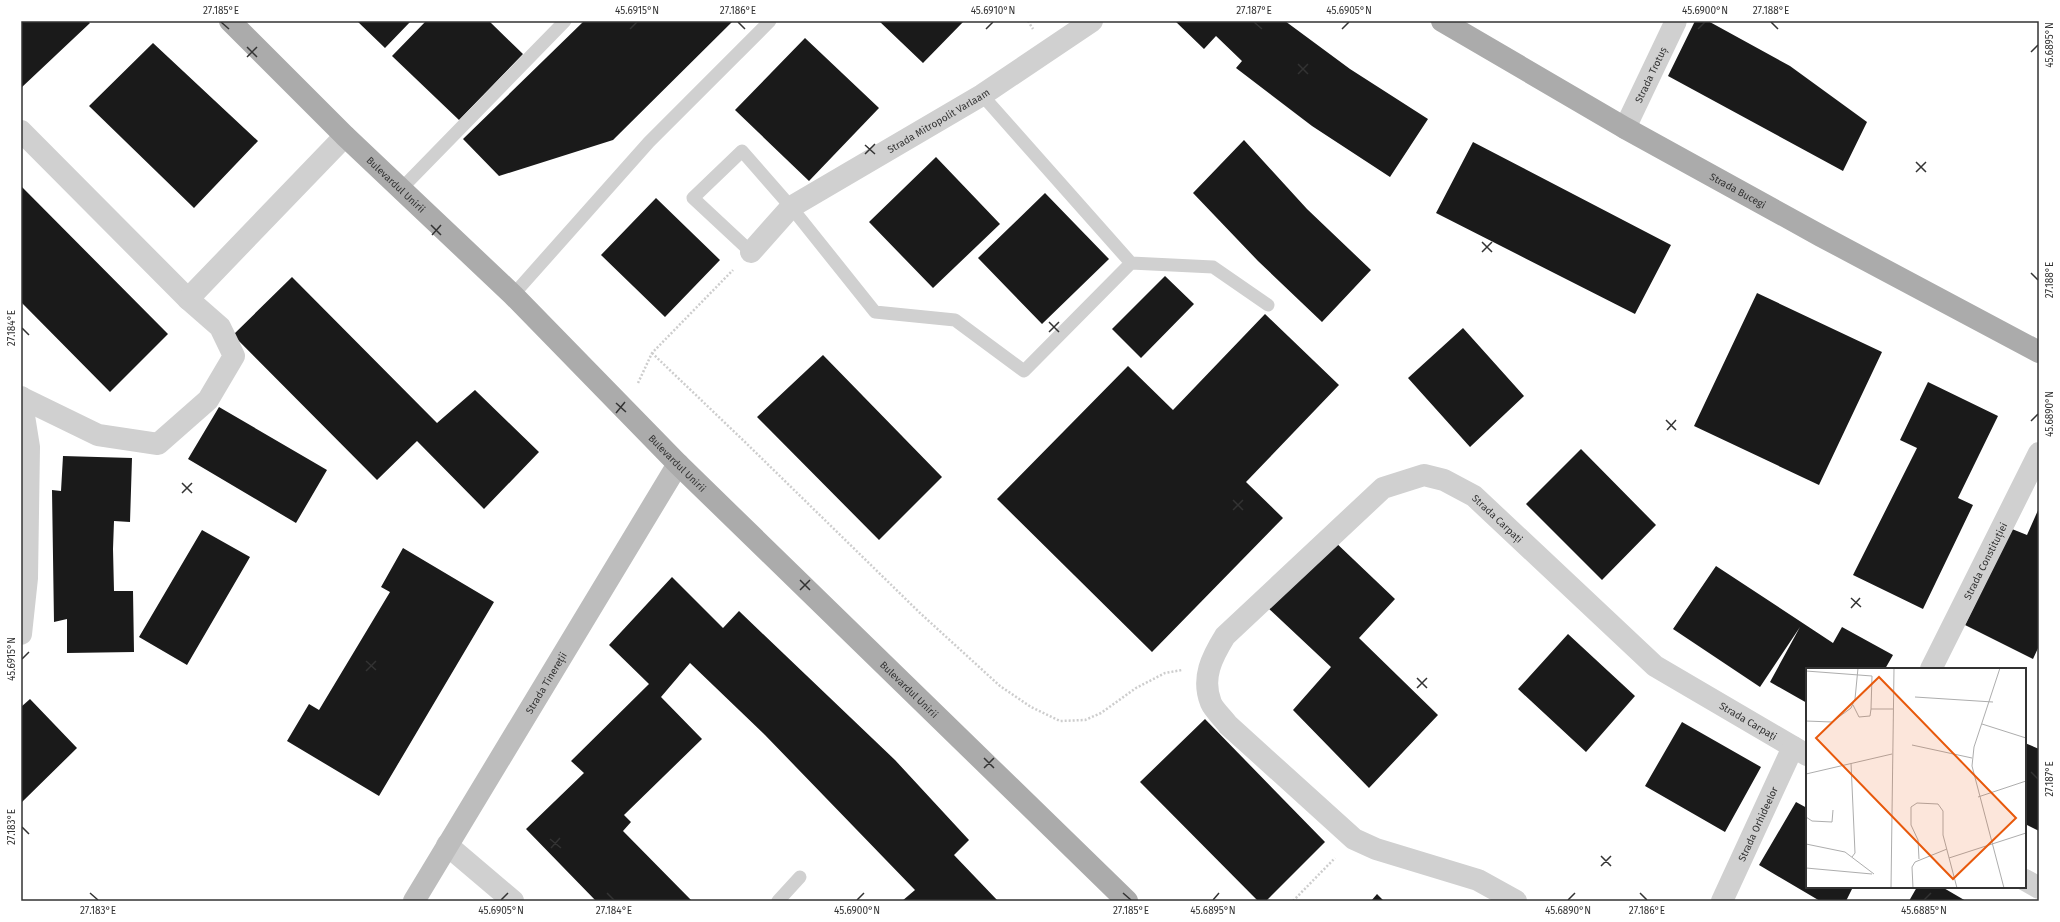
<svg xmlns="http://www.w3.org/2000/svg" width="2060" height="922" font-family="'Fira Sans',sans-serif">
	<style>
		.building { fill: #1a1a1a }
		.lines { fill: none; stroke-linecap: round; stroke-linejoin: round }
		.path { stroke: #cdcdcd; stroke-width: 2.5; stroke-dasharray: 2 2; stroke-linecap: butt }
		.lane { stroke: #d0d0d0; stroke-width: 13 }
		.street { stroke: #d0d0d0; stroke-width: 22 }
		.secondary { stroke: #bdbdbd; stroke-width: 22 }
		.primary { stroke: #ababab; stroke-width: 22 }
		.ticks { fill: none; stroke: #333; stroke-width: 1.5 }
		.labels { text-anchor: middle; stroke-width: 4; stroke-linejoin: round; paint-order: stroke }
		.street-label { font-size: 10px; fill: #333; stroke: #fff }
		.inset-road { fill: none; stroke: #adadad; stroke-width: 1 }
		.view { fill: #e8590c; fill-opacity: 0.15; stroke: #e8590c; stroke-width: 2 }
		.inset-edge { fill: none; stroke: #333; stroke-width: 2 }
		.neatline { fill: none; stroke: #333; stroke-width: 1.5 }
		.ticks-label { font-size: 10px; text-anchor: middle; fill: #333 }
	</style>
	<rect width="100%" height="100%" fill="#fff"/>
	<path class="building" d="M21,21H88L90,23L21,88Z
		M357,21H411L385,48Z
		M426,21H489L523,54L459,120L392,56Z
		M584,21H733L613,140L499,176L463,139Z
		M879,21H964L923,63Z
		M1175,21H1285L1350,69L1428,119L1390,177L1312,126L1236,68L1242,61L1216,36L1204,49Z
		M1695,21H1708L1790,66L1867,122L1843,171L1668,76Z
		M805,38L879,108L809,181L735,110Z
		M153,43L258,141L194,208L89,106Z
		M1244,140L1307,209L1371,270L1322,322L1258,261L1193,193Z
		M1473,142L1671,245L1635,314L1436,213Z
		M936,157L1000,224L933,288L869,222Z
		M21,186L168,334L110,392L21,302Z
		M1045,193L1109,259L1042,324L978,258Z
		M656,198L720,260L665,317L601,255Z
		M1165,276L1194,304L1141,358L1112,329Z
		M292,277L437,423L475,390L539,452L484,509L417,441L377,480L233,335Z
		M1757,293L1882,352L1819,485L1694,426Z
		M1265,314L1339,385L1246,482L1283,518L1152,652L997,499L1128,366L1173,410Z
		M1463,328L1524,396L1470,447L1408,378Z
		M823,355L942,477L879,540L757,417Z
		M1928,382L1998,416L1958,498L1973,505L1923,609L1853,575L1917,448L1900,440Z
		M219,407L327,470L296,523L188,459Z
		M1581,449L1656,525L1602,580L1526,504Z
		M63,456L132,458L130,522L114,521L113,549L114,591H133L134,652L67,653V619L54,622L52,490L61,491Z
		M2039,508V646L2033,659L1965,625L2012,529L2027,535Z
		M202,530L250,557L187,665L139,637Z
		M1332,539L1395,599L1359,638L1438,715L1369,788L1293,710L1331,667L1267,607Z
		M403,548L494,602L379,796L287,741L309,704L319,710L390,592L381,587Z
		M1716,566L1833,643L1842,627L1893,655L1885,669H1807V703L1770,682L1800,627L1760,687L1673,629Z
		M672,577L723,628L739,611L895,760L969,840L954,855L998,901H902L915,890L765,735L690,663L661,697L702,739L624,815L631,822L623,831L692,901H596L526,829L584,773L571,761L649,684L609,645Z
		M1568,634L1635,696L1586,752L1518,689Z
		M30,699L77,748L21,803V707Z
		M1205,719L1325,842L1266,901H1258L1140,782Z
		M1682,722L1761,767L1725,832L1645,786Z
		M2025,743L2039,749V831L2025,824Z
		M1796,802L1807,808V887H1853L1846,901H1820L1759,865Z
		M1917,887H1942L1966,901H1909Z
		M1377,894L1384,901H1371Z"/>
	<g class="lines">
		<path class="path" d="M1028,21L1033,29
			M652,353L746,443L920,613L1000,686L1031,707L1060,721L1085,720L1101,713L1136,688L1165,673L1182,670
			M638,383L652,353L733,270
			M1293,901L1335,858"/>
		<path class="lane" d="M982,95L1131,263L1213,267L1268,305
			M402,188L565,21
			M751,252L693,198L742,151L791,207L875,312L955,320L1024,371L1131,263
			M513,295L649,142L770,21
			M778,901L800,877"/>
		<g class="street">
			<path id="s1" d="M1625,128L1676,21"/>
			<path d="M21,131L188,299L345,136"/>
			<path id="s2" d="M751,252L791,207L982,95L1092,21"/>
			<path d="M21,397L29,447L27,578L21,634"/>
			<path d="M22,398L98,435L158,444L208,400L234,356L220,327L188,299"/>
			<path id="s3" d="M1931,669L2039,453"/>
			<path d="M447,845L513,901"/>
			<path d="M2025,880L2039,888"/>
			<path id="s4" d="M1516,901L1478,880L1376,849L1354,839L1228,725C1223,718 1214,710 1211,703C1201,678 1212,657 1225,636L1383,488L1424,475L1444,480L1474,496L1655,666L1807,755"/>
			<path id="s5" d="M1722,901L1793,747"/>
		</g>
		<path class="secondary" id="s6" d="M414,901L678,464"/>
		<g class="primary">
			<path id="s7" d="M230,21L345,136L513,295L678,464L1127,901"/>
			<path id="s8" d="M1442,21L1625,128L1821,236L2039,352"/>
		</g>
	</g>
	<path class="ticks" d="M221,22L229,29M738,22L745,29M1254,22L1262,29M1771,22L1778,29M630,29L637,22M986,29L993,22M1342,29L1349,22M1698,29L1705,22M247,47L257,57M2031,52L2038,45M247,57L257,47M1298,64L1308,74M1298,74L1308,64M865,145L875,154M865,154L875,144M1916,162L1926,172M1916,172L1926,162M431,225L441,235M432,235L441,225M1482,242L1492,252M1482,252L1492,242M2031,273L2038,280M1049,322L1059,332M22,328L29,335M1049,332L1059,322M616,403L626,412M616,413L625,402M1666,420L1676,430M2031,421L2038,414M1667,430L1676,420M182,483L192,493M182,493L192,483M1233,500L1243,510M1233,510L1243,500M800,580L810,590M800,590L810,580M1851,598L1861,607M1851,608L1860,598M22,659L29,652M366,661L376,670M366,671L376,661M1417,678L1427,688M1417,688L1427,678M984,758L994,768M984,768L994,758M2031,772L2038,779M22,827L29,834M550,839L561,848M551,848L560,838M1601,856L1611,866M1601,866L1611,856M90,893L98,900M607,893L614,900M1123,893L1131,900M1640,893L1647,900M501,900L508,893M857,900L864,893M1213,900L1219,893M1568,900L1575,893M1924,900L1931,893"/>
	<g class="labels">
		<g class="street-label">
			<text dy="4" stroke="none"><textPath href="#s1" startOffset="59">Strada Trotuș</textPath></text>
			<text dy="4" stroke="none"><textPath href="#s2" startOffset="231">Strada Mitropolit Varlaam</textPath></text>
			<text dy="4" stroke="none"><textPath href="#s7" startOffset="233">Bulevardul Unirii</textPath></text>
			<text dy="4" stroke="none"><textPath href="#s8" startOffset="341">Strada Bucegi</textPath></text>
			<text dy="4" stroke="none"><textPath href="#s7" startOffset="629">Bulevardul Unirii</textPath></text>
			<text dy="4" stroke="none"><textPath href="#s4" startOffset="790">Strada Carpați</textPath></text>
			<text dy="4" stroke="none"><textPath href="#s3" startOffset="121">Strada Constituției</textPath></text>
			<text dy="4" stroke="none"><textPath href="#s6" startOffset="255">Strada Tinereții</textPath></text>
			<text dy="4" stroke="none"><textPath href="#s7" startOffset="953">Bulevardul Unirii</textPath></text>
			<text dy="4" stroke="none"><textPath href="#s4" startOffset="1114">Strada Carpați</textPath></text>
			<text dy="4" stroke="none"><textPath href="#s5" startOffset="85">Strada Orhideelor</textPath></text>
		</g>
	</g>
	<g transform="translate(1806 668)">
		<rect width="220" height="220" fill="#fff"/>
		<path class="inset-road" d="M194,0L168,79L166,98L198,220M0,3L66,8L65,41H87M109,29L187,34M47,37L53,49L64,48L65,41M0,53L26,54L45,40L49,31L52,0M176,56L220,70M106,77L166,90M45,95L49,185L46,189M0,106L86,86M172,129L220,113M0,149L6,153L26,154L27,142M0,176L39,184L68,206M143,190L220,165M113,191L112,172L105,157V139L111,135L132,136L137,143V167L151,220M0,200L66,206M85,220L88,0M107,220L106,199L109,194L141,181"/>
		<path class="view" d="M73,9L210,150L147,211L10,70Z"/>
		<rect width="220" height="220" class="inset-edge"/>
	</g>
	<rect width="2060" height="922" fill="none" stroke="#ffffff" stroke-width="44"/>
	<rect x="22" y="22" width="2016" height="878" class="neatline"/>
	<g class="ticks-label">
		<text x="221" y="14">27.185°E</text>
		<text x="637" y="14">45.6915°N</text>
		<text x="738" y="14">27.186°E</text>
		<text x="993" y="14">45.6910°N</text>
		<text x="1254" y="14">27.187°E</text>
		<text x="1349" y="14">45.6905°N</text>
		<text x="1705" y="14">45.6900°N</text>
		<text x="1771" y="14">27.188°E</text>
		<text transform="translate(2049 45) rotate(-90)" y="4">45.6895°N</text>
		<text transform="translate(2049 280) rotate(-90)" y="4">27.188°E</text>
		<text transform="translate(11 328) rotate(-90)" y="4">27.184°E</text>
		<text transform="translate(2049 414) rotate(-90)" y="4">45.6890°N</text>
		<text transform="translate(11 659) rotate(-90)" y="4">45.6915°N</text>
		<text transform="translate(2049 779) rotate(-90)" y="4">27.187°E</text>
		<text transform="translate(11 827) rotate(-90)" y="4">27.183°E</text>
		<text x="98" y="914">27.183°E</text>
		<text x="501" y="914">45.6905°N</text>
		<text x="614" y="914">27.184°E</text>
		<text x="857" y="914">45.6900°N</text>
		<text x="1131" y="914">27.185°E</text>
		<text x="1213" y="914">45.6895°N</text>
		<text x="1568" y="914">45.6890°N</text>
		<text x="1647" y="914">27.186°E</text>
		<text x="1924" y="914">45.6885°N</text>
	</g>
</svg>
